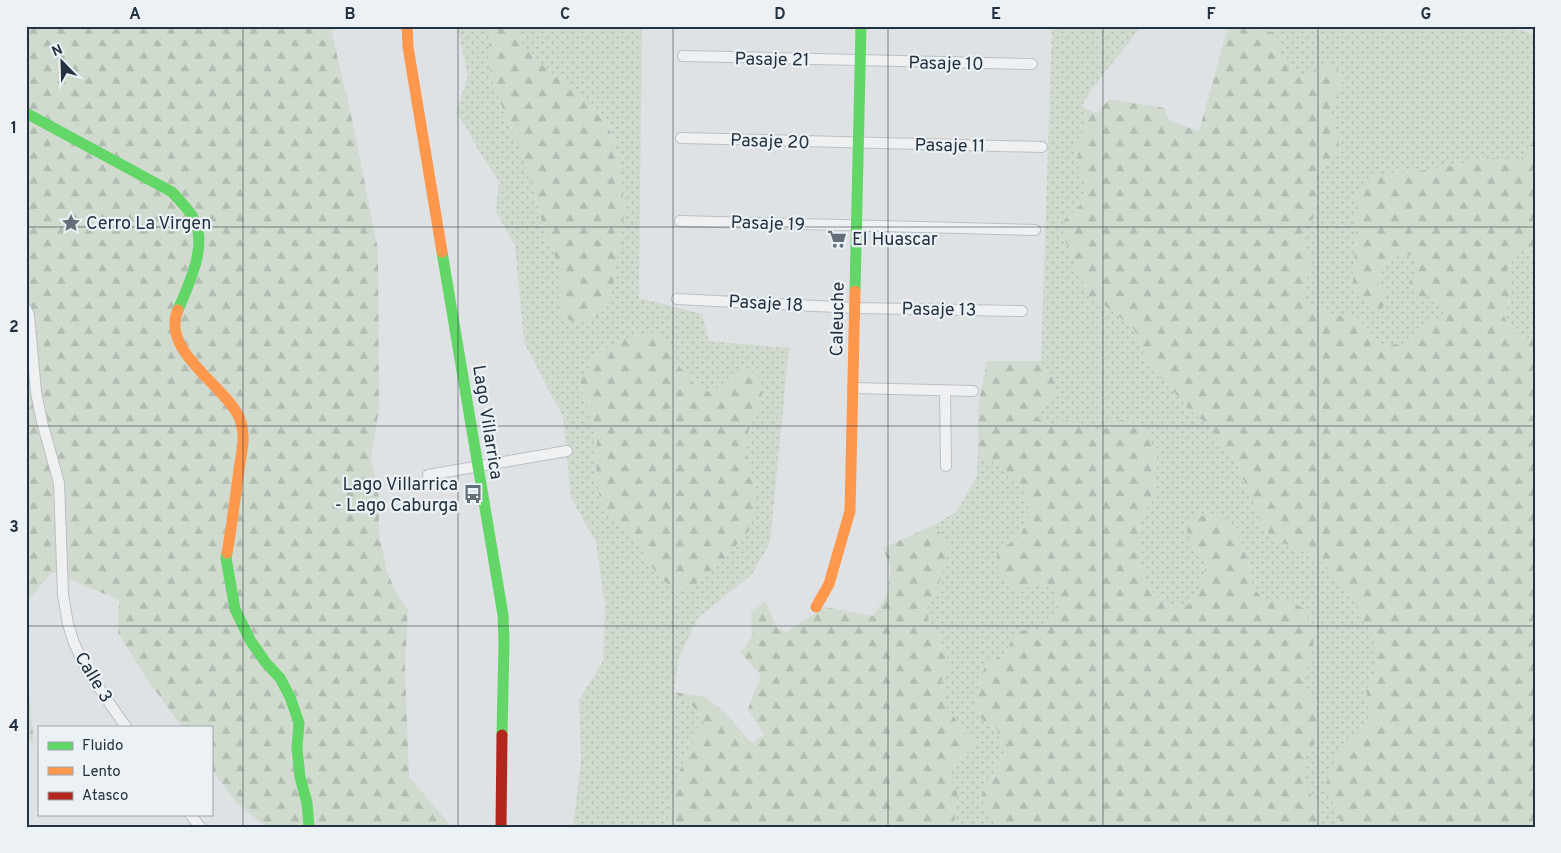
<svg xmlns="http://www.w3.org/2000/svg" width="1561" height="853" font-family="Overpass,sans-serif">
	<style>
		.green { fill: url(#green-dots); fill-rule: evenodd }
		.forest { fill: url(#forest-firs) }
		.lines { fill: none; stroke-linecap: round; stroke-linejoin: round }
		.street-casing { stroke: #bdc0c3; stroke-width: 12 }
		.street { stroke: #eef0f2; stroke-width: 10 }
		.fast { stroke: #63d668; stroke-width: 11 }
		.slow { stroke: #ff974d; stroke-width: 11 }
		.jam { stroke: #b3261e; stroke-width: 11 }
		.grid { fill: none; stroke: #243140; stroke-width: 1; stroke-opacity: 0.55 }
		.labels { text-anchor: middle; stroke-width: 4.5; stroke-linejoin: round; paint-order: stroke }
		.street-label { font-size: 18px; fill: #243140; stroke: #ebf1f5 }
		.poi-label { font-size: 18px; fill: #243140; stroke: #ebf1f5; text-anchor: start }
		.neatline { fill: none; stroke: #243140; stroke-width: 2 }
		.grid-label { font-size: 16px; text-anchor: middle; font-weight: bold; fill: #243140 }
	</style>
	<defs>
		<pattern id="green-dots" width="8" height="8" patternUnits="userSpaceOnUse" patternTransform="scale(1.25)"><rect width="8" height="8" fill="#d0dace"/><path d="M2 2h.1M6 6h.1" fill="none" stroke="#b2bcb2" stroke-width="1.8" stroke-linecap="round"/></pattern>
		<pattern id="forest-firs" width="22" height="20" patternUnits="userSpaceOnUse" patternTransform="scale(1.25)"><rect width="22" height="20" fill="#d0dace"/><path d="M5 1l3.5 6h-7zM16 11l3.5 6h-7z" fill="#b2bcb2"/></pattern>
	</defs>
	<rect width="100%" height="100%" fill="#dfe2e5"/>
	<path class="green" d="M457,26H491L488,59L492,80L500,102L526,164L544,228L560,270L562,292L558,314L619,163C616,149 613,131 605,119C589,97 524,59 520,38C519,35 520,30 520,26H642L639,298L702,314L709,341L789,348L770,543L752,574L698,618L679,657L674,692L692,705L706,725L693,743L668,817V827H573L581,762L579,700L603,661L605,605L596,542L571,498L563,417L524,342L515,245L496,212L499,181L480,153L465,125L456,113L468,76ZM637,335L671,347L679,366L691,382L709,392L726,384L739,369L762,395L756,414L748,432L746,453L756,491L749,531L723,560L691,588L658,576L637,543L609,515L600,498L596,478L597,438L584,400L580,380L601,353L619,341Z
		M1052,26H1142L1101,77L1081,106L1088,123L1076,145L1080,167L1086,188L1079,207L1063,221L1089,297L1103,304L1134,329L1147,362L1195,415L1207,423L1238,466L1262,524L1273,540L1292,546L1324,563L1352,597L1362,620L1372,632L1378,652L1377,671L1366,690L1371,720L1338,756L1326,785L1340,820L1339,827H1320L1324,816C1316,802 1301,783 1303,767C1306,749 1324,740 1319,721C1317,708 1306,690 1301,678L1311,658L1275,604L1260,596L1253,587L1245,549L1192,546L1206,564L1205,578L1190,604L1170,609L1149,589L1138,558V531L1142,516L1155,495L1114,421L1102,431H1093L1069,420L1048,425L1036,418L1041,405L1055,382L1041,361Z
		M1253,26H1502L1535,34V144L1530,145L1518,163L1493,158L1425,170L1383,174L1356,238L1353,280L1387,301L1378,282L1382,267L1396,252L1412,256L1430,296L1441,303L1446,317L1422,326L1404,344L1382,345L1358,318L1327,314L1312,308L1303,295L1310,258L1304,244L1302,226L1318,194L1313,182L1319,168L1331,162L1338,133L1331,117L1334,101L1343,81L1337,67L1322,64L1305,79L1289,70L1278,49L1277,34Z
		M1535,249V341L1532,339L1516,335L1503,315L1510,302L1507,271L1515,252Z
		M978,453L998,465L1019,480L1029,506V515L1021,535L998,552L1016,590L1040,583L1055,590L1059,606L1057,613L1038,629L1018,631L1003,655L985,666V723L997,728L1004,752L992,779L981,796L989,818L1000,827H953L957,806V792L951,779V765L973,750V743L946,706L941,682L949,669L940,639L929,625L927,608L937,589L947,559L948,543L934,525L956,512L977,476Z"/>
	<path class="forest" d="M26,26H330L351,114L378,250L379,409L371,458L379,498V534L387,572L397,594L408,609L405,669L409,777L452,827H271L261,823L235,801L211,768V727H182L147,679L118,633L119,600L52,572L27,602L26,612Z
		M491,26H520V39L532,57L588,101L606,120L614,142L619,163L625,210L611,298L599,316L578,324L558,314L562,292L560,270L544,228L526,164L500,102L492,80L488,59Z
		M1253,26L1277,34L1278,49L1289,70L1305,78L1322,64L1337,67L1343,81L1334,101L1331,117L1338,133L1339,147L1331,162L1319,168L1313,182L1318,194L1313,219L1302,226L1304,244L1310,258L1303,295L1312,308L1327,314L1358,318L1382,345L1404,344L1422,326L1445,317L1441,303L1430,296L1418,299L1409,283L1417,268L1412,256L1396,252L1382,266L1378,282L1387,301L1381,310L1372,309L1360,298L1353,280L1356,238V194L1367,181L1383,174L1425,170L1493,158L1518,163L1530,145L1535,144V249L1515,252L1507,271C1515,291 1512,296 1503,315L1516,335L1532,339L1535,341V404L1531,412L1535,424V827H1339L1340,820L1326,785L1329,770L1338,756L1371,720L1366,690L1377,671L1378,652L1372,632L1362,620L1352,597L1324,563L1292,546L1273,540L1262,524L1238,466L1207,423L1195,415L1147,362L1134,329L1103,304L1089,297L1063,235V221L1079,207L1086,188L1080,167L1076,145L1088,123L1081,106L1097,114L1109,99L1164,108L1170,121L1199,131L1228,27Z
		M657,332L671,347L679,366L691,382L709,392L726,384L739,369L759,374L762,395L756,414L748,432L746,453L756,491V511L749,531L723,560L691,588H672L658,576L637,543L609,515L600,498L596,478L597,438L584,400L580,380C587,372 593,359 602,352C618,339 637,334 657,332Z
		M987,361H1041L1055,382L1052,398L1041,405L1036,417L1048,425L1069,420L1093,431H1102L1114,421L1129,420L1146,429L1157,457L1155,495L1142,516L1138,531V558L1149,589L1170,609L1190,604L1204,578L1206,564L1192,546L1186,527L1197,516L1214,515L1234,527L1245,549L1253,587L1260,596L1275,604L1289,600L1304,609L1315,636L1311,658L1301,678C1306,690 1317,709 1320,721C1324,740 1306,749 1303,767C1301,783 1316,802 1324,816L1320,827H1000L989,818L981,796L992,779L1004,752L997,728L985,723L976,711L979,682L985,666L1003,655L1018,631L1038,629L1057,613L1059,606L1055,590L1040,584L1016,590C998,578 997,573 997,552L1021,535L1029,515V506L1019,480L998,465L978,453V407Z
		M934,525L948,543L947,559L937,589L927,608L929,625L940,639L948,659L949,669L941,682L946,706L973,743V750L951,765V779L957,792V806L953,827H668C667,800 680,767 692,744C696,737 702,731 706,725L692,705L674,692L705,697L724,712L752,743L764,734L748,709L761,675L741,653L752,636L751,613L765,601L777,628L787,632L825,607L873,616L887,594L891,569L883,548Z
		M26,660L34,745L26,738Z"/>
	<g class="lines">
		<g class="street-casing">
			<path id="street" d="M683,56L1032,64
				M681,138L1042,147
				M680,221L1035,230
				M677,299L855,308L1022,311
				M26,309L29,315L36,392L42,422L59,483L63,595L68,624L74,643L86,669L126,727
				M853,388L973,391
				M945,391L946,466
				M428,475L567,451
				M190,814L200,827"/>
		</g>
		<use href="#street" class="street"/>
		<path class="fast" d="M26,113L172,192C180,201 191,211 196,223C206,250 188,286 178,310
			M442,252L503,615L504,642L502,735
			M855,291L861,26
			M227,553L226,558L235,609L250,640L266,663L280,678L290,697L299,723L297,748L300,777L307,803L309,827"/>
		<path class="slow" d="M407,26L408,47L442,252
			M178,310C160,350 224,385 239,417C241,422 243,431 243,436C244,447 240,459 239,470C235,498 232,526 227,553
			M816,607L829,584L850,511L855,291"/>
		<path class="jam" d="M501,827L502,735"/>
	</g>
	<path class="grid" d="M243,26V827M458,26V827M673,26V827M888,26V827M1103,26V827M1318,26V827M26,227H1535M26,426H1535M26,626H1535"/>
	<defs>
		<g id="sight-bare" transform="scale(1.5)"><path d="M0-6L1.8-2.2L6-1.7L2.9 1.2L3.7 5.4L0 3.3L-3.7 5.4L-2.9 1.2L-6-1.7L-1.8-2.2Z" fill="#656f7a" stroke="#ebf1f5" stroke-width="2.5" paint-order="stroke"/></g>
		<g id="supermarket-bare" transform="scale(1.5)"><path d="M-6-5.5h2.5l.6 2H6L4.5 2H-2.5L-4.4-4H-6ZM-1.5 3.2a1.3 1.3 0 1 0 .1 0ZM3 3.2a1.3 1.3 0 1 0 .1 0Z" fill="#656f7a" stroke="#ebf1f5" stroke-width="2.5" paint-order="stroke"/></g>
		<g id="bus-bare" transform="scale(1.5)"><path d="M-5-6H5V4H4V6H2V4H-2V6H-4V4H-5ZM-3.5-4V0h7V-4ZM-3.5 1.2v1.5H-2V1.2ZM2 1.2v1.5H3.5V1.2Z" fill="#656f7a" stroke="#ebf1f5" stroke-width="2.5" paint-order="stroke"/></g>
	</defs>
	<g fill-rule="evenodd">
		<use href="#sight-bare" x="71" y="223"/>
		<use href="#supermarket-bare" x="837" y="239"/>
		<use href="#bus-bare" x="473" y="494"/>
	</g>
	<g class="labels">
		<g class="street-label">
			<text transform="translate(772 59) rotate(1)" y="6">Pasaje 21</text>
			<text transform="translate(946 63) rotate(1)" y="6">Pasaje 10</text>
			<text transform="translate(770 141) rotate(2)" y="6">Pasaje 20</text>
			<text transform="translate(950 145) rotate(1)" y="6">Pasaje 11</text>
			<text transform="translate(768 223) rotate(2)" y="6">Pasaje 19</text>
			<text transform="translate(766 303) rotate(3)" y="6">Pasaje 18</text>
			<text transform="translate(939 309) rotate(1)" y="6">Pasaje 13</text>
			<text transform="translate(837 319) rotate(-89)" y="6">Caleuche</text>
			<text transform="translate(488 422) rotate(81)" y="6">Lago Villarrica</text>
			<text transform="translate(94 677) rotate(59)" y="6">Calle 3</text>
		</g>
		<g class="poi-label">
			<text x="86" y="229">Cerro La Virgen</text>
			<text x="852" y="245">El Huascar</text>
			<text x="458" y="490" text-anchor="end">Lago Villarrica<tspan x="458" dy="21">- Lago Caburga</tspan></text>
		</g>
	</g>
	<rect width="1561" height="853" fill="none" stroke="#ebf1f5" stroke-width="55"/>
	<rect x="38" y="726" width="175" height="90" fill="#ebf1f5" stroke="#9ba4ad"/>
	<rect x="48" y="742" width="25" height="8" fill="#63d668" stroke="#9ba4ad"/>
	<text x="82" y="750" font-size="15" fill="#243140">Fluido</text>
	<rect x="48" y="767" width="25" height="8" fill="#ff974d" stroke="#9ba4ad"/>
	<text x="82" y="776" font-size="15" fill="#243140">Lento</text>
	<rect x="48" y="792" width="25" height="8" fill="#b3261e" stroke="#9ba4ad"/>
	<text x="82" y="800" font-size="15" fill="#243140">Atasco</text>
	<g transform="translate(62 62) rotate(337)" stroke="#ebf1f5" stroke-width="4" paint-order="stroke">
	<path d="M0-4L9 19L0 12L-9 19Z" fill="#243140"/>
	<text y="-8" font-size="14" font-weight="bold" text-anchor="middle" fill="#243140">N</text>
	</g>
	<rect x="28" y="28" width="1506" height="798" class="neatline"/>
	<g class="grid-label">
		<text x="135" y="19">A</text>
		<text x="350" y="19">B</text>
		<text x="565" y="19">C</text>
		<text x="780" y="19">D</text>
		<text x="996" y="19">E</text>
		<text x="1211" y="19">F</text>
		<text x="1426" y="19">G</text>
		<text x="14" y="133">1</text>
		<text x="14" y="332">2</text>
		<text x="14" y="532">3</text>
		<text x="14" y="731">4</text>
	</g>
</svg>
